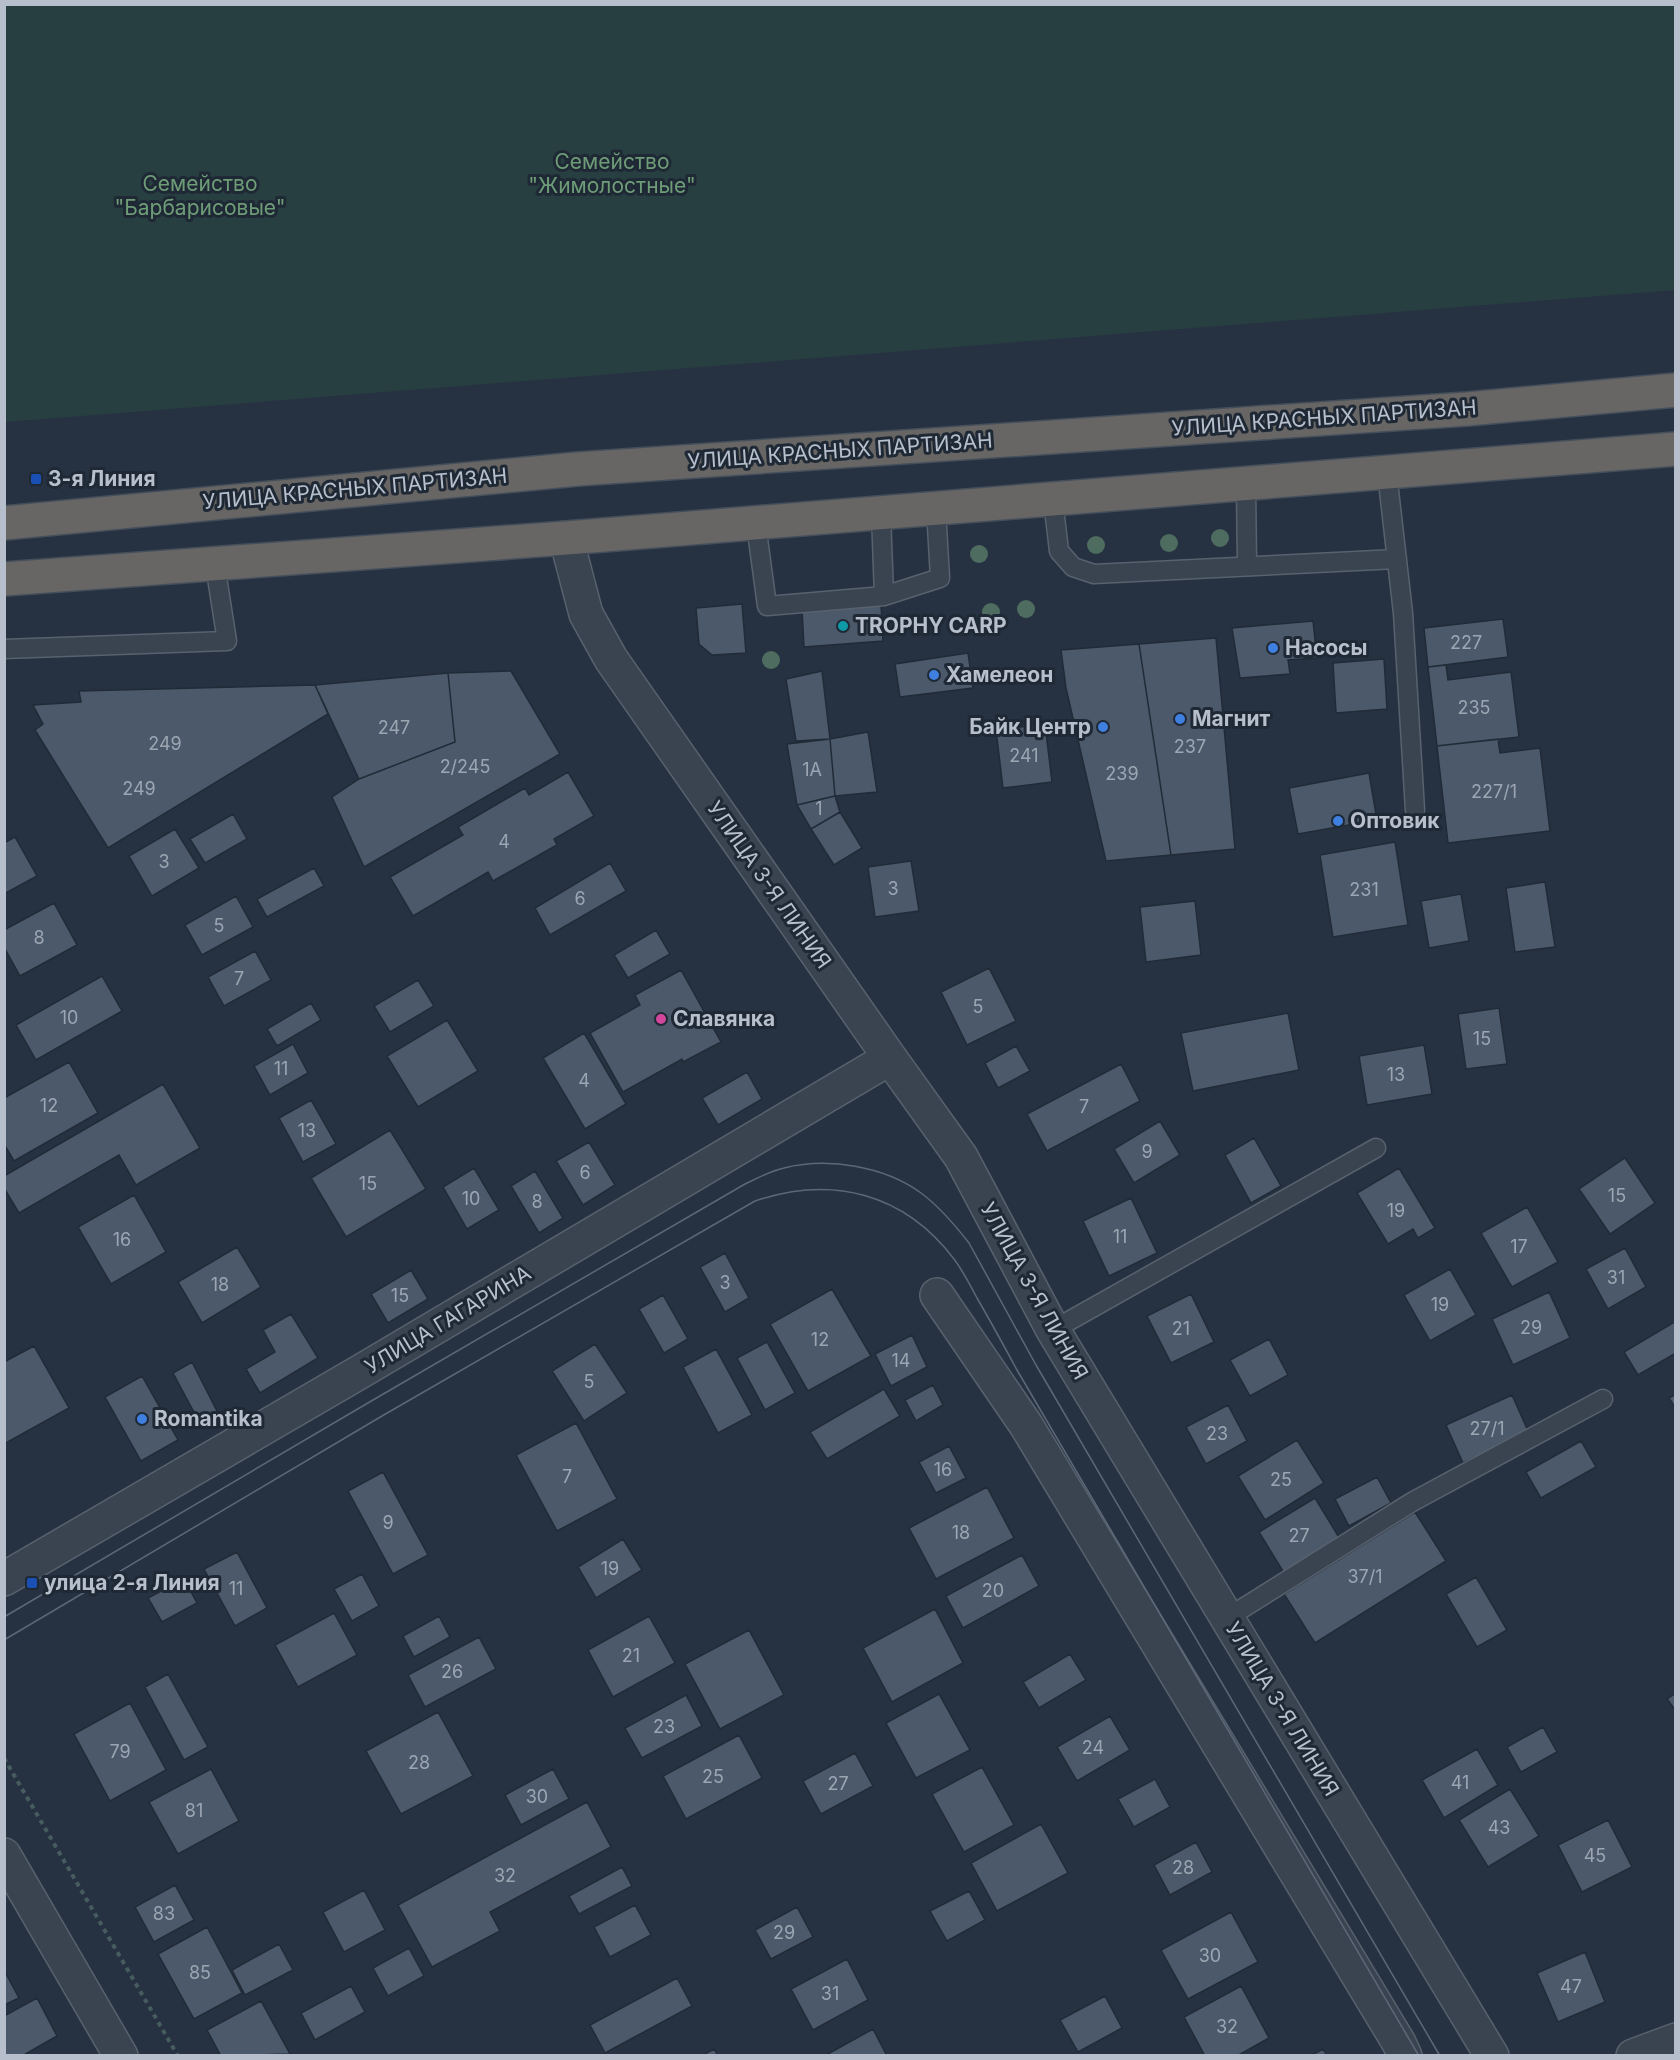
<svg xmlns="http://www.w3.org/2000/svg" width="1680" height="2060" font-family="Inter,sans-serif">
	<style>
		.green { fill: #283f42 }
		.building { fill: #4c596a; stroke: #212b38; stroke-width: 1.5 }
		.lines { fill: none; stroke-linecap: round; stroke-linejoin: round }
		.service-casing { stroke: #58626e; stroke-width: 21 }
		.minor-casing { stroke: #58626e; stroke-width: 36 }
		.tertiary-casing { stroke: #58626e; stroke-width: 36 }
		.trunk-casing { stroke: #454f5b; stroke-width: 36 }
		.path { stroke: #465c5f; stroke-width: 4; stroke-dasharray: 4.5 4.5; stroke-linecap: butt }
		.service { stroke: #3a4451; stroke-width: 18 }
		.minor { stroke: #3a4451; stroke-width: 33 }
		.tertiary { stroke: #3a4451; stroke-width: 33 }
		.trunk { stroke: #686664; stroke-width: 33 }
		.tram { stroke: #5c6878; stroke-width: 1.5 }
		.tree { fill: #4e6c5f }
		.transit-dot { fill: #1a4fb4; stroke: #1f2936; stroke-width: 2 }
		.culture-dot { fill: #0f9aa8; stroke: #1f2936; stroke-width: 2 }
		.shop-dot { fill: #3f7fe0; stroke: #1f2936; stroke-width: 2 }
		.hotel-dot { fill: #d1479c; stroke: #1f2936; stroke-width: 2 }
		.labels { text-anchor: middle; stroke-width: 6; stroke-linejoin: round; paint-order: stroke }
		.number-label { font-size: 18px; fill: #9ca6b3 }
		.park-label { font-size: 21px; fill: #6e9c77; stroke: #1f2936 }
		.street-label { font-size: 21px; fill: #b6bfcb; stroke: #1f2936 }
		.poi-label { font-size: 21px; font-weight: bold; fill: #b6bfcb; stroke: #1f2936; text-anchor: start }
	</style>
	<rect width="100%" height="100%" fill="#263241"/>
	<path class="green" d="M5,4L1675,5V290L5,422Z"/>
	<path class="building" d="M742,604L746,653L712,655L699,644L696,608Z
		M881,605L883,641L804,647L802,610Z
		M1503,619L1508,657L1428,667L1424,628Z
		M1313,621L1317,658L1288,660L1290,674L1240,678L1232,628Z
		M1216,638L1235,849L1171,855L1139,644Z
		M1139,644L1171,855L1106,861L1066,688L1061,650Z
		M968,653L973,688L900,697L895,664Z
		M1384,659L1387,709L1336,713L1333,663Z
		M1446,665L1448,680L1511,672L1519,737L1437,746L1428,667Z
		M511,671L560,754L364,867L332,797L359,779L455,742L448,673Z
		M822,671L830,739L796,741L786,679Z
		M448,673L455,742L359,779L315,685Z
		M315,685L328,714L108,848L35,730L43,724L33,705L81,702L79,691Z
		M1045,724L1052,782L1003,788L996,730Z
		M868,732L877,792L835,796L830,739Z
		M830,739L835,796L797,805L787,744Z
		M1498,739L1500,753L1540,748L1550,831L1448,843L1437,746Z
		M568,772L594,816L554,839L557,845L493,881L488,872L413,916L390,877L463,835L458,827L525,788L529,795Z
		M1369,773L1377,820L1298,834L1289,788Z
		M835,796L840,812L811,829L797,805Z
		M840,812L862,848L834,865L811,829Z
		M233,814L247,839L205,863L190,839Z
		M175,829L199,868L152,896L129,856Z
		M15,837L37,876L4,894V843Z
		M1395,842L1408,925L1333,937L1320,855Z
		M911,861L919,911L875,917L868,867Z
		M610,863L626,891L550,935L535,908Z
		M314,868L324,886L267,917L257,899Z
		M1545,882L1555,947L1515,952L1506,888Z
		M1461,894L1469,941L1429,948L1421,901Z
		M236,896L253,927L202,955L185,925Z
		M1195,901L1201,955L1146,962L1140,907Z
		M54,903L77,945L20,976L4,947V930Z
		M656,930L670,954L628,978L614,955Z
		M255,951L271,980L224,1006L208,977Z
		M989,968L1016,1021L967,1045L941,992Z
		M681,970L721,1042L683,1062L682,1059L623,1092L590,1033L640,1005L635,995Z
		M102,976L122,1011L36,1060L16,1025Z
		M418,980L434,1006L390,1032L374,1006Z
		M311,1003L321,1020L277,1046L267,1029Z
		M1499,1008L1507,1064L1466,1069L1458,1014Z
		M1288,1013L1299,1070L1193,1091L1181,1033Z
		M447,1020L478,1071L418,1107L387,1056Z
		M584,1033L626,1104L585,1129L543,1058Z
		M293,1044L308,1073L270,1095L254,1066Z
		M1424,1045L1432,1094L1367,1105L1359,1056Z
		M1016,1046L1030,1071L998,1088L985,1063Z
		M69,1062L98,1113L14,1161L4,1144V1098Z
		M1121,1064L1140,1101L1047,1151L1027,1114Z
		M747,1072L762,1099L718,1125L702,1098Z
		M163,1084L200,1148L136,1185L119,1155L19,1213L4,1188V1176Z
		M311,1100L336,1144L303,1162L279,1118Z
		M1160,1121L1180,1155L1134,1183L1114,1149Z
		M390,1130L426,1189L346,1237L311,1178Z
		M1254,1138L1281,1186L1251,1203L1225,1155Z
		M589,1142L615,1185L583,1205L556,1161Z
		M1625,1158L1655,1203L1610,1234L1579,1189Z
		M474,1168L499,1210L467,1229L443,1187Z
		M1399,1168L1435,1228L1418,1238L1413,1229L1388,1244L1357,1193Z
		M535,1171L563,1218L539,1233L511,1186Z
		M134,1195L166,1252L111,1284L78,1227Z
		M1131,1198L1157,1253L1109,1276L1083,1221Z
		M1527,1207L1558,1262L1512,1287L1481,1233Z
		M237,1247L261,1287L202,1323L178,1282Z
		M1625,1248L1646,1287L1608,1309L1586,1269Z
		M725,1253L749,1298L725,1312L700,1267Z
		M1450,1269L1476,1315L1430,1341L1404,1295Z
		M411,1270L428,1299L388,1323L371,1294Z
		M832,1289L871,1356L808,1391L770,1324Z
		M1549,1292L1570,1338L1513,1365L1492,1319Z
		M1191,1294L1214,1342L1171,1363L1147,1316Z
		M663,1295L688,1339L664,1353L639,1309Z
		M291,1314L318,1358L260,1393L246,1369L275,1352L263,1330Z
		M1676,1321V1353L1638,1375L1624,1352Z
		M912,1335L927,1367L891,1386L875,1354Z
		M1269,1339L1288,1375L1250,1396L1230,1360Z
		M767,1342L795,1393L765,1410L737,1358Z
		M595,1344L627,1393L584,1421L552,1371Z
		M34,1346L69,1408L4,1444V1362Z
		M716,1349L752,1415L718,1433L683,1367Z
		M192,1362L221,1419L203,1429L173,1373Z
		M142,1376L178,1440L141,1461L105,1397Z
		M933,1385L943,1405L916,1421L905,1400Z
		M884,1389L900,1416L827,1459L810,1432Z
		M1676,1394V1409L1669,1398Z
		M1512,1395L1529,1433L1463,1463L1446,1425Z
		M1228,1405L1247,1441L1206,1464L1186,1427Z
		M576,1423L617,1499L557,1531L516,1455Z
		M1297,1440L1324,1483L1265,1520L1238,1476Z
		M1581,1441L1596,1467L1541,1498L1526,1472Z
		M949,1446L966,1478L936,1493L919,1462Z
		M383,1472L428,1555L393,1574L348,1491Z
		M1377,1477L1391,1503L1349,1526L1335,1499Z
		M987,1487L1014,1538L936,1579L909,1528Z
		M1315,1498L1340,1539L1284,1573L1259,1532Z
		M1415,1512L1446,1561L1315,1643L1284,1594Z
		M623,1539L642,1570L596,1598L578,1567Z
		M237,1552L267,1608L235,1626L204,1569Z
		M1022,1555L1039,1586L963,1628L946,1596Z
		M362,1574L379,1606L352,1621L334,1589Z
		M1476,1577L1507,1630L1477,1647L1446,1594Z
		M184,1579L197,1603L162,1622L148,1598Z
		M935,1609L963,1663L892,1702L863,1648Z
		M334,1613L357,1655L298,1687L275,1645Z
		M439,1616L450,1637L414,1657L403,1636Z
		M649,1616L675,1663L613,1697L588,1650Z
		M749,1630L784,1695L720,1729L685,1664Z
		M479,1637L496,1669L425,1707L408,1675Z
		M1070,1654L1086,1680L1039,1708L1023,1682Z
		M168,1674L208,1747L184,1760L145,1687Z
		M1676,1693V1711L1667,1699Z
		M939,1694L970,1750L916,1778L886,1723Z
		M686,1695L702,1726L642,1758L625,1728Z
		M130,1703L166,1770L110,1801L74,1734Z
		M438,1712L473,1776L401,1814L366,1751Z
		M1110,1716L1130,1750L1077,1781L1057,1747Z
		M1543,1727L1557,1752L1521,1772L1507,1747Z
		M739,1735L762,1778L686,1819L663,1776Z
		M1477,1749L1498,1785L1444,1818L1422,1780Z
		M855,1753L873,1786L821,1814L803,1781Z
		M982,1767L1014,1825L964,1852L932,1794Z
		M211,1769L239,1821L178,1854L149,1802Z
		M553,1769L569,1799L521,1825L505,1795Z
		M1155,1779L1170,1807L1134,1827L1118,1799Z
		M1510,1789L1539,1836L1488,1867L1459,1820Z
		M587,1802L611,1847L490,1912L500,1931L432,1967L398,1905Z
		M1608,1820L1632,1867L1582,1892L1558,1845Z
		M1041,1824L1068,1873L997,1911L971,1863Z
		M1196,1842L1212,1872L1170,1895L1154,1865Z
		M622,1867L632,1886L579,1914L569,1896Z
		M175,1885L194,1920L154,1942L135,1907Z
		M364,1890L385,1930L344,1952L323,1912Z
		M969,1891L985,1920L947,1941L930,1911Z
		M635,1905L651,1935L610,1957L594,1927Z
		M797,1907L813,1937L771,1959L755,1930Z
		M1231,1912L1258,1962L1188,1999L1161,1950Z
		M207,1927L242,1993L194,2019L158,1954Z
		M279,1944L293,1970L245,1995L232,1970Z
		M409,1948L424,1976L388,1996L373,1968Z
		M1585,1952L1605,2002L1558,2022L1537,1973Z
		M847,1959L868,2000L813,2030L791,1989Z
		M4,1970L19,1998L4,2005Z
		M677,1978L692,2006L605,2053L590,2025Z
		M351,1986L365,2012L315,2040L301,2013Z
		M1241,1986L1269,2038L1237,2056H1205L1184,2017Z
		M1105,1996L1122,2028L1078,2052L1060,2020Z
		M37,1998L57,2036L22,2056H4V2016Z
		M261,2001L290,2054L221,2056L207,2030Z
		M873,2029L887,2056H826V2055Z
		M714,2049L718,2056H701Z
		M1323,2049L1327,2056H1310Z"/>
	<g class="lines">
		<g class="service-casing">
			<path id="service" d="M1387,473L1403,613L1415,810
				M1246,484L1247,566
				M1053,500L1059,551L1073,567L1094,574L1397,559
				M756,524L767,606L884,596L881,514
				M884,596L940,578L936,509
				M4,649L227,641L215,565
				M1053,1330L1376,1148
				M1227,1618L1412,1502L1603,1399"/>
		</g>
		<g class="minor-casing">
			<path id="minor" d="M566,538L586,614L611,659L890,1058L961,1157L1053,1330L1492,2056
				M937,1295L1026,1425L1399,2043L1405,2056
				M4,1579L358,1373L890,1058
				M1633,2056L1676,2040"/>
		</g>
		<g class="tertiary-casing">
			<path id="tertiary" d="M4,1855L121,2056"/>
		</g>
		<g class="trunk-casing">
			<path id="trunk" d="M4,523L578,469L1467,409L1676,390
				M4,579L566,538L1676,449"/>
		</g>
		<path class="path" d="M4,1758L178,2056"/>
		<use href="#service" class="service"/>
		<use href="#minor" class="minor"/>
		<use href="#tertiary" class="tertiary"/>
		<use href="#trunk" class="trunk"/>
		<path class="tram" d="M4,1617L373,1400L745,1184C758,1178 770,1171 784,1168C828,1157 884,1166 921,1193C940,1207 955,1225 969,1243L1036,1365L1440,2056
			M4,1640L382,1416L755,1201C832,1175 904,1193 954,1259C963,1271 970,1285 977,1298C991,1322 1004,1346 1017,1370L1419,2056"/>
	</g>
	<g class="tree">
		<circle cx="1220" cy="538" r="9"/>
		<circle cx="1169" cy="543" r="9"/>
		<circle cx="1096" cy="545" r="9"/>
		<circle cx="979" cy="554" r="9"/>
		<circle cx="1026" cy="609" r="9"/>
		<circle cx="991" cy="612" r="9"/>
		<circle cx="771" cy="660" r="9"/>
	</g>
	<g class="transit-dot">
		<rect x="30" y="473" width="12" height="12" rx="3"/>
		<rect x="26" y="1577" width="12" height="12" rx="3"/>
	</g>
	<circle class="culture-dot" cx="843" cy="626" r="6"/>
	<g class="shop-dot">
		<circle cx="1273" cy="648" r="6"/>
		<circle cx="934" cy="675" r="6"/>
		<circle cx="1180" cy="719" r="6"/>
		<circle cx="1103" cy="727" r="6"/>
		<circle cx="1338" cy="821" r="6"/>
		<circle cx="142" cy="1419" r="6"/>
	</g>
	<circle class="hotel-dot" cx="661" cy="1019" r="6"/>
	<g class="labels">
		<g class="number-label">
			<text x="1466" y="649">227</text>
			<text x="1474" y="714">235</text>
			<text x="394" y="734">247</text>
			<text x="165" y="750">249</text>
			<text x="1190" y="753">237</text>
			<text x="1024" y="762">241</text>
			<text x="465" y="773">2/245</text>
			<text x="812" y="776">1А</text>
			<text x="1122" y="780">239</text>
			<text x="139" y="795">249</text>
			<text x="1494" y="798">227/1</text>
			<text x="819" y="815">1</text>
			<text x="504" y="848">4</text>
			<text x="164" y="868">3</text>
			<text x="893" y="895">3</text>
			<text x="1364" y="896">231</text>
			<text x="580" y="905">6</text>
			<text x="219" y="932">5</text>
			<text x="39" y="944">8</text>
			<text x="239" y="985">7</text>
			<text x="978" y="1013">5</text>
			<text x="69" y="1024">10</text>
			<text x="1482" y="1045">15</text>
			<text x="281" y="1075">11</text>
			<text x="1396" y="1081">13</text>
			<text x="584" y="1087">4</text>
			<text x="49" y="1112">12</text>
			<text x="1084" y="1113">7</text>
			<text x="307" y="1137">13</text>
			<text x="1147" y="1158">9</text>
			<text x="585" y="1179">6</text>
			<text x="368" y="1190">15</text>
			<text x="1617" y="1202">15</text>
			<text x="471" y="1205">10</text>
			<text x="537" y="1208">8</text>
			<text x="1396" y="1217">19</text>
			<text x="1120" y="1243">11</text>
			<text x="122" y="1246">16</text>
			<text x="1519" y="1253">17</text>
			<text x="1616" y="1284">31</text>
			<text x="725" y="1289">3</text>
			<text x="220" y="1291">18</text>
			<text x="400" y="1302">15</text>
			<text x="1440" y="1311">19</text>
			<text x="1531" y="1334">29</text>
			<text x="1181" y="1335">21</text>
			<text x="820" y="1346">12</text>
			<text x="901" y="1367">14</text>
			<text x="589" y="1388">5</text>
			<text x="1487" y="1435">27/1</text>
			<text x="1217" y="1440">23</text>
			<text x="943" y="1476">16</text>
			<text x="567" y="1483">7</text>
			<text x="1281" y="1486">25</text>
			<text x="388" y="1529">9</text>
			<text x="961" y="1539">18</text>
			<text x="1299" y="1542">27</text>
			<text x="610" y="1575">19</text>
			<text x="1365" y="1583">37/1</text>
			<text x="236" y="1595">11</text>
			<text x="993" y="1597">20</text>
			<text x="631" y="1662">21</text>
			<text x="452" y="1678">26</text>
			<text x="664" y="1733">23</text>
			<text x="1093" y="1754">24</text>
			<text x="120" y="1758">79</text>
			<text x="419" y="1769">28</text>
			<text x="713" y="1783">25</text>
			<text x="1460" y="1789">41</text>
			<text x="838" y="1790">27</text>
			<text x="537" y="1803">30</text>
			<text x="194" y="1817">81</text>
			<text x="1499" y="1834">43</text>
			<text x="1595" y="1862">45</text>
			<text x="1183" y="1874">28</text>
			<text x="505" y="1882">32</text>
			<text x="164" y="1920">83</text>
			<text x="784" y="1939">29</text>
			<text x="1210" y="1962">30</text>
			<text x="200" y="1979">85</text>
			<text x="1571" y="1993">47</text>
			<text x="830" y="2000">31</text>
			<text x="1227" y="2033">32</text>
		</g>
		<g class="park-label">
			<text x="612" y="169">Семейство<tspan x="612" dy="24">"Жимолостные"</tspan></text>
			<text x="200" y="191">Семейство<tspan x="200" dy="24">"Барбарисовые"</tspan></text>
		</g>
		<g class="street-label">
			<text transform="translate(1324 418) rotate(-4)" y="7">УЛИЦА КРАСНЫХ ПАРТИЗАН</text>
			<text transform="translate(840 451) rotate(-4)" y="7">УЛИЦА КРАСНЫХ ПАРТИЗАН</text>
			<text transform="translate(355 489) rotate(-5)" y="7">УЛИЦА КРАСНЫХ ПАРТИЗАН</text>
			<text transform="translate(769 885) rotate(55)" y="7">УЛИЦА 3-Я ЛИНИЯ</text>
			<text transform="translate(1034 1291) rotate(61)" y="7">УЛИЦА 3-Я ЛИНИЯ</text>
			<text transform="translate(448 1320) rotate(-31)" y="7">УЛИЦА ГАГАРИНА</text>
			<text transform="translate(1282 1709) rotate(59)" y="7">УЛИЦА 3-Я ЛИНИЯ</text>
		</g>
		<g class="poi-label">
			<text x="48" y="486">3-я Линия</text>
			<text x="855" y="633">TROPHY CARP</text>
			<text x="1285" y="655">Насосы</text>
			<text x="946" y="682">Хамелеон</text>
			<text x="1192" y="726">Магнит</text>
			<text x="1091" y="734" text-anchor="end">Байк Центр</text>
			<text x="1350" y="828">Оптовик</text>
			<text x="673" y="1026">Славянка</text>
			<text x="154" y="1426">Romantika</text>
			<text x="44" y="1590">улица 2-я Линия</text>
		</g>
	</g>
	<rect width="1680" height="2060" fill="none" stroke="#b6bfcb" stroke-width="12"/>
</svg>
